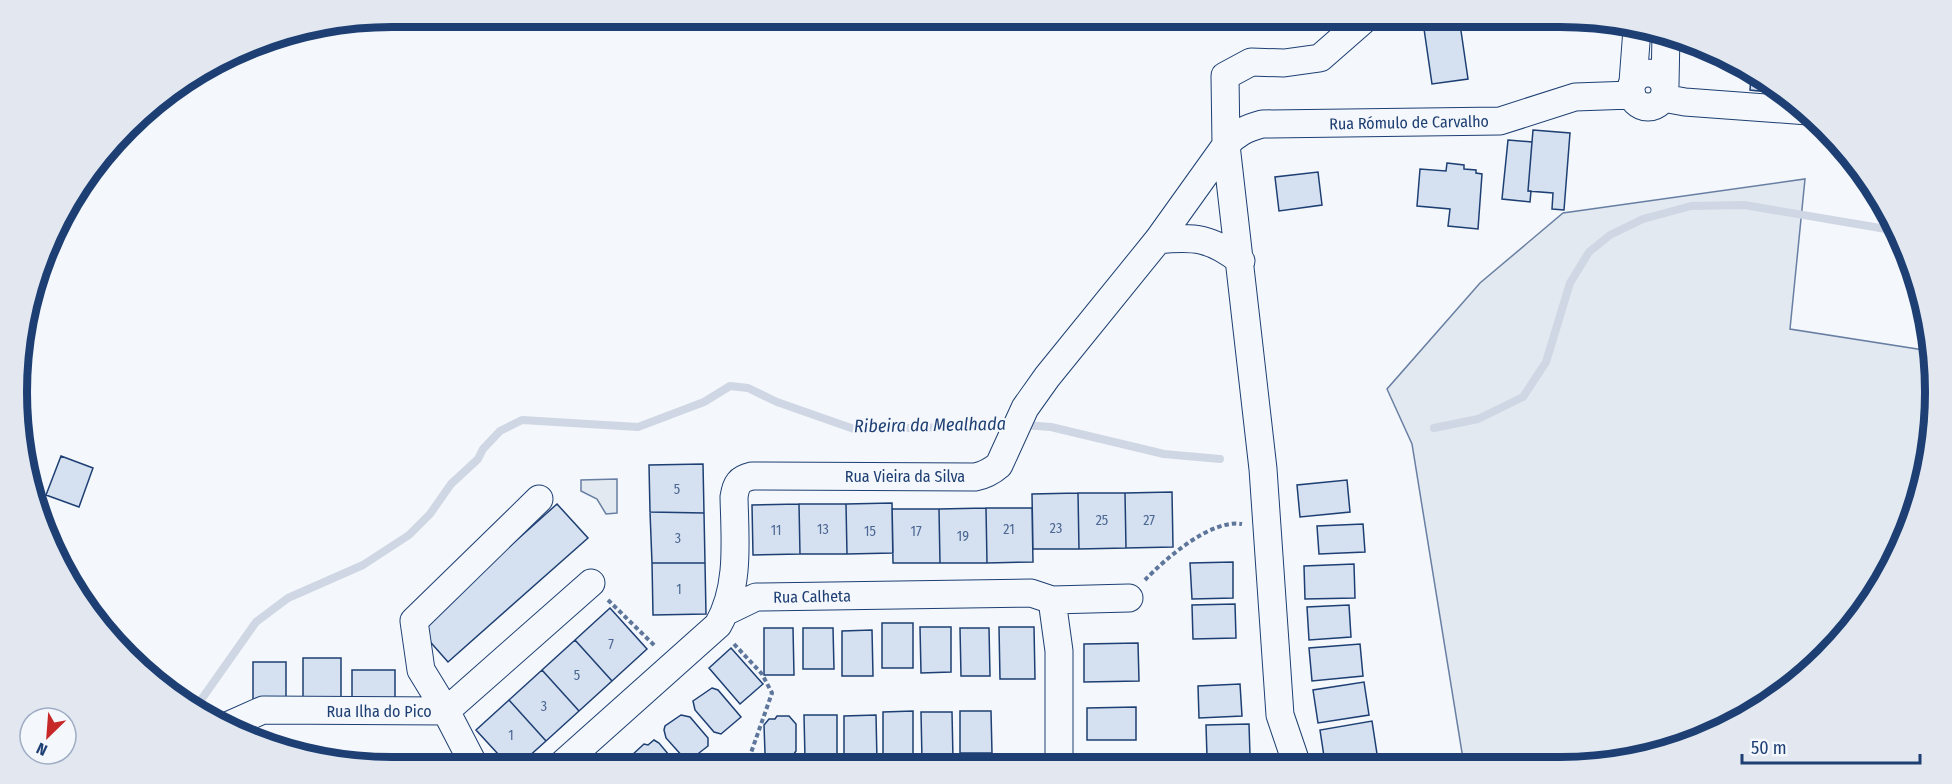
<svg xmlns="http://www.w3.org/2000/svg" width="1952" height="784" font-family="'Fira Sans Condensed',sans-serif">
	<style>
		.green { fill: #e3e9f0; stroke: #687fa3; stroke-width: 1.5 }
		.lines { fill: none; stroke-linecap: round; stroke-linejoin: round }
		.stream { stroke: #cfd7e4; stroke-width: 8 }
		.building { fill: #d5e0f0; stroke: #1d3f73; stroke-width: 1.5 }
		.minor-casing { stroke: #1d3f73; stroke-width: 29 }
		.path { stroke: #5e769c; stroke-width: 4; stroke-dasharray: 4.5 3; stroke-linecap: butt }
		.minor { stroke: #f4f7fb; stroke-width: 27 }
		.labels { text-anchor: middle; stroke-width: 4.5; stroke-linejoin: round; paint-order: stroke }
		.number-label { font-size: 14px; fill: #4b6792 }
		.street-label { font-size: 16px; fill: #1d3f73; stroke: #f4f7fb }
		.water-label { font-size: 18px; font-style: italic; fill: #1d3f73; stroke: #f4f7fb }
		.rim { fill: none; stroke: #1d3f73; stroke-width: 8 }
	</style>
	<rect width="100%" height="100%" fill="#f4f7fb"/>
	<path class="green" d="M1805,179L1790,329L1930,351L1935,367L1916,512L1872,601L1807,675L1726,729L1609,764L1464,765L1412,444L1387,389L1480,283L1563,213Z
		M617,479V513L606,514L597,499L581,491V480Z"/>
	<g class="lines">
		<path class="stream" d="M1024,425L1051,427L1164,454L1220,459
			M1434,428L1478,419L1523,397L1546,362L1570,283L1589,252L1610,235L1643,219L1691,206L1744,205L1898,231
			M196,707L256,622L288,598L363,565L409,535L430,514L451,484L478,459L483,449L500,431L522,420L638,427L704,402L730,386L748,388L777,402L854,429L962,427L995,423L1012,424"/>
	</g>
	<path class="building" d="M1459,17L1468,79L1432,84L1423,22Z
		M1751,77L1778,93L1750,90Z
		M1533,130L1570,133L1564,210L1552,209L1553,193L1528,191Z
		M1508,140L1532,142L1528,191H1531L1530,202L1502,199Z
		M1447,163L1464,165V169L1476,170V173L1482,174L1478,229L1448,226L1450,209L1417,206L1420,169L1446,171Z
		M1318,172L1322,205L1279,211L1275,177Z
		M61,456L93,468L79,507L46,495Z
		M703,464L704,513L650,512L649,465Z
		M1347,480L1350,512L1300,517L1297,485Z
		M1172,492L1173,547L1126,548L1125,493Z
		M1078,493H1125L1126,548L1079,549Z
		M1078,493L1079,549H1033L1032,494Z
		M892,503L893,553L847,554L846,504Z
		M557,504L588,538L448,662L418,628Z
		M799,504L800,554L753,555L752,505Z
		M799,504H846L847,554H800Z
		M986,508L987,563H940L939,509Z
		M986,508H1032L1033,562L987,563Z
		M892,509H939L940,563H893Z
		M650,512L704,513L705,563H652Z
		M1363,524L1365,552L1319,554L1317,526Z
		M1233,562V598L1192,599L1190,563Z
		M652,563H705L706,614L653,615Z
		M1354,564L1355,598L1305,599L1304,566Z
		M1235,604L1236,638L1193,639L1192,605Z
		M1349,605L1351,637L1309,640L1307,607Z
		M610,608L647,649L612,681L575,640Z
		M882,623H913V668H882Z
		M920,627H951V672L921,673Z
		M999,627H1034L1035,679H1000Z
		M764,628H793L794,675H764Z
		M803,628H833L834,669H803Z
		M960,628H989L990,676H961Z
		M872,630L873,676H842V631Z
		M575,640L612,681L579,711L542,670Z
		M1138,643L1139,681L1084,682V644Z
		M1360,644L1363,676L1312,681L1309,648Z
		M731,648L763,684L740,704L709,668Z
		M303,658H341V701H303Z
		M253,662H286V705L253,704Z
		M352,670H395V700H352Z
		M542,670L579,711L546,741L509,700Z
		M1364,682L1369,715L1318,723L1313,690Z
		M1240,684L1242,716L1199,718L1198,686Z
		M712,688L718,690L741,717L721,734L714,732L695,710L693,701Z
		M509,700L546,741L517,767H510L476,730Z
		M1136,707V740H1087V708Z
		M913,711V759H883V712Z
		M960,711H991L992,753H960Z
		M921,712H952L953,759L922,760Z
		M681,715L690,717L708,738V746L690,760L684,758L666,738L664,730L665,726Z
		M804,715H837V758L805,759Z
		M876,715L877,761H844V716Z
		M777,716H789L796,724V751L789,761H780L778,758L769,759L765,753L764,725L769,719H775Z
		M1372,721L1377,754L1325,763L1320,730Z
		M1249,724L1250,755L1207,757L1206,725Z
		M654,740L659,743L679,767H640L632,755L644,744L648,745Z
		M367,755L412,759V767L392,768L366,763Z
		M1142,758V765L1083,766L1082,759Z
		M412,759L463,763L462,767H412Z
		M1385,759L1386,765H1353Z"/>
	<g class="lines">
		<g class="minor-casing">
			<path id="minor" d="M1631 90a17 17 0 1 1 34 0a17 17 0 1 1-34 0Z
				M1633,82L1637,29
				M1665,85L1666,34
				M1663,98L1685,102L1808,111
				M1158,240C1195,236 1211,238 1241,261
				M1052,600L1059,651V766
				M725,612L756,597L1031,593L1052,600L1129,598
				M229,725L263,710L446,711L591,583
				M1297,765L1280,715L1263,469L1226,145L1225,76L1251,62L1284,63L1320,58L1368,16
				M475,767L446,711L421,670L414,621L539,499
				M559,767L718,625C740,587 735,540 734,497C736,484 739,479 752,476L975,477C985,475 991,472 999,465L1025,408L1047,377L1158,240L1226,145C1236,133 1247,128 1262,124L1500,121L1575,97L1632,95"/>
		</g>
		<path class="path" d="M1145,580C1166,558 1211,519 1242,524
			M608,600L656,647
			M734,644L762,674L772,693L746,767"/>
		<use href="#minor" class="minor"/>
	</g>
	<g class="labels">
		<g class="number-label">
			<text x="677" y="494">5</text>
			<text x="1102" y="525">25</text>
			<text x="1149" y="525">27</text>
			<text x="1056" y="533">23</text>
			<text x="823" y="534">13</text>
			<text x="1009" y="534">21</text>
			<text x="776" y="535">11</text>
			<text x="870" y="536">15</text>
			<text x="916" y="536">17</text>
			<text x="963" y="541">19</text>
			<text x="678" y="543">3</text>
			<text x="679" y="594">1</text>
			<text x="611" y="649">7</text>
			<text x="577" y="680">5</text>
			<text x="544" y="711">3</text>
			<text x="511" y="740">1</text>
		</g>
		<g class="street-label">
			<text transform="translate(1409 122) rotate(-1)" y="6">Rua Rómulo de Carvalho</text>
			<text x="905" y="482">Rua Vieira da Silva</text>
			<text transform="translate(812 596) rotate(-1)" y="6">Rua Calheta</text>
			<text x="379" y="717">Rua Ilha do Pico</text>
		</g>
		<g class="water-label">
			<text transform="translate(930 425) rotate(-1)" y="6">Ribeira da Mealhada</text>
		</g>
	</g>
	<path d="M0 0H1952V784H0ZM392 27H1560A365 365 0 0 1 1925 392V392A365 365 0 0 1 1560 757H392A365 365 0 0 1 27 392V392A365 365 0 0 1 392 27Z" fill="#e3e8f0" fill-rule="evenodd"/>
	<path class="rim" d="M392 27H1560A365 365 0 0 1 1925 392V392A365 365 0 0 1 1560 757H392A365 365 0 0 1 27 392V392A365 365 0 0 1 392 27Z"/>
	<g transform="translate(48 736) rotate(205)"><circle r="28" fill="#f4f7fb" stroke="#9eadc5" stroke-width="1.5"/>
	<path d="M0-4.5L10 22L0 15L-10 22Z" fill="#c62828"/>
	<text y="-9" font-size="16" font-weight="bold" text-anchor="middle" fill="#1d3f73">N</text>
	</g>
	<path d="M1742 754v9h178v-9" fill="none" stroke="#1d3f73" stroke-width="3"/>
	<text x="1751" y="754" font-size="18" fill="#1d3f73" stroke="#f4f7fb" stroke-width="4.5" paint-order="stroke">50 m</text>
</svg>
